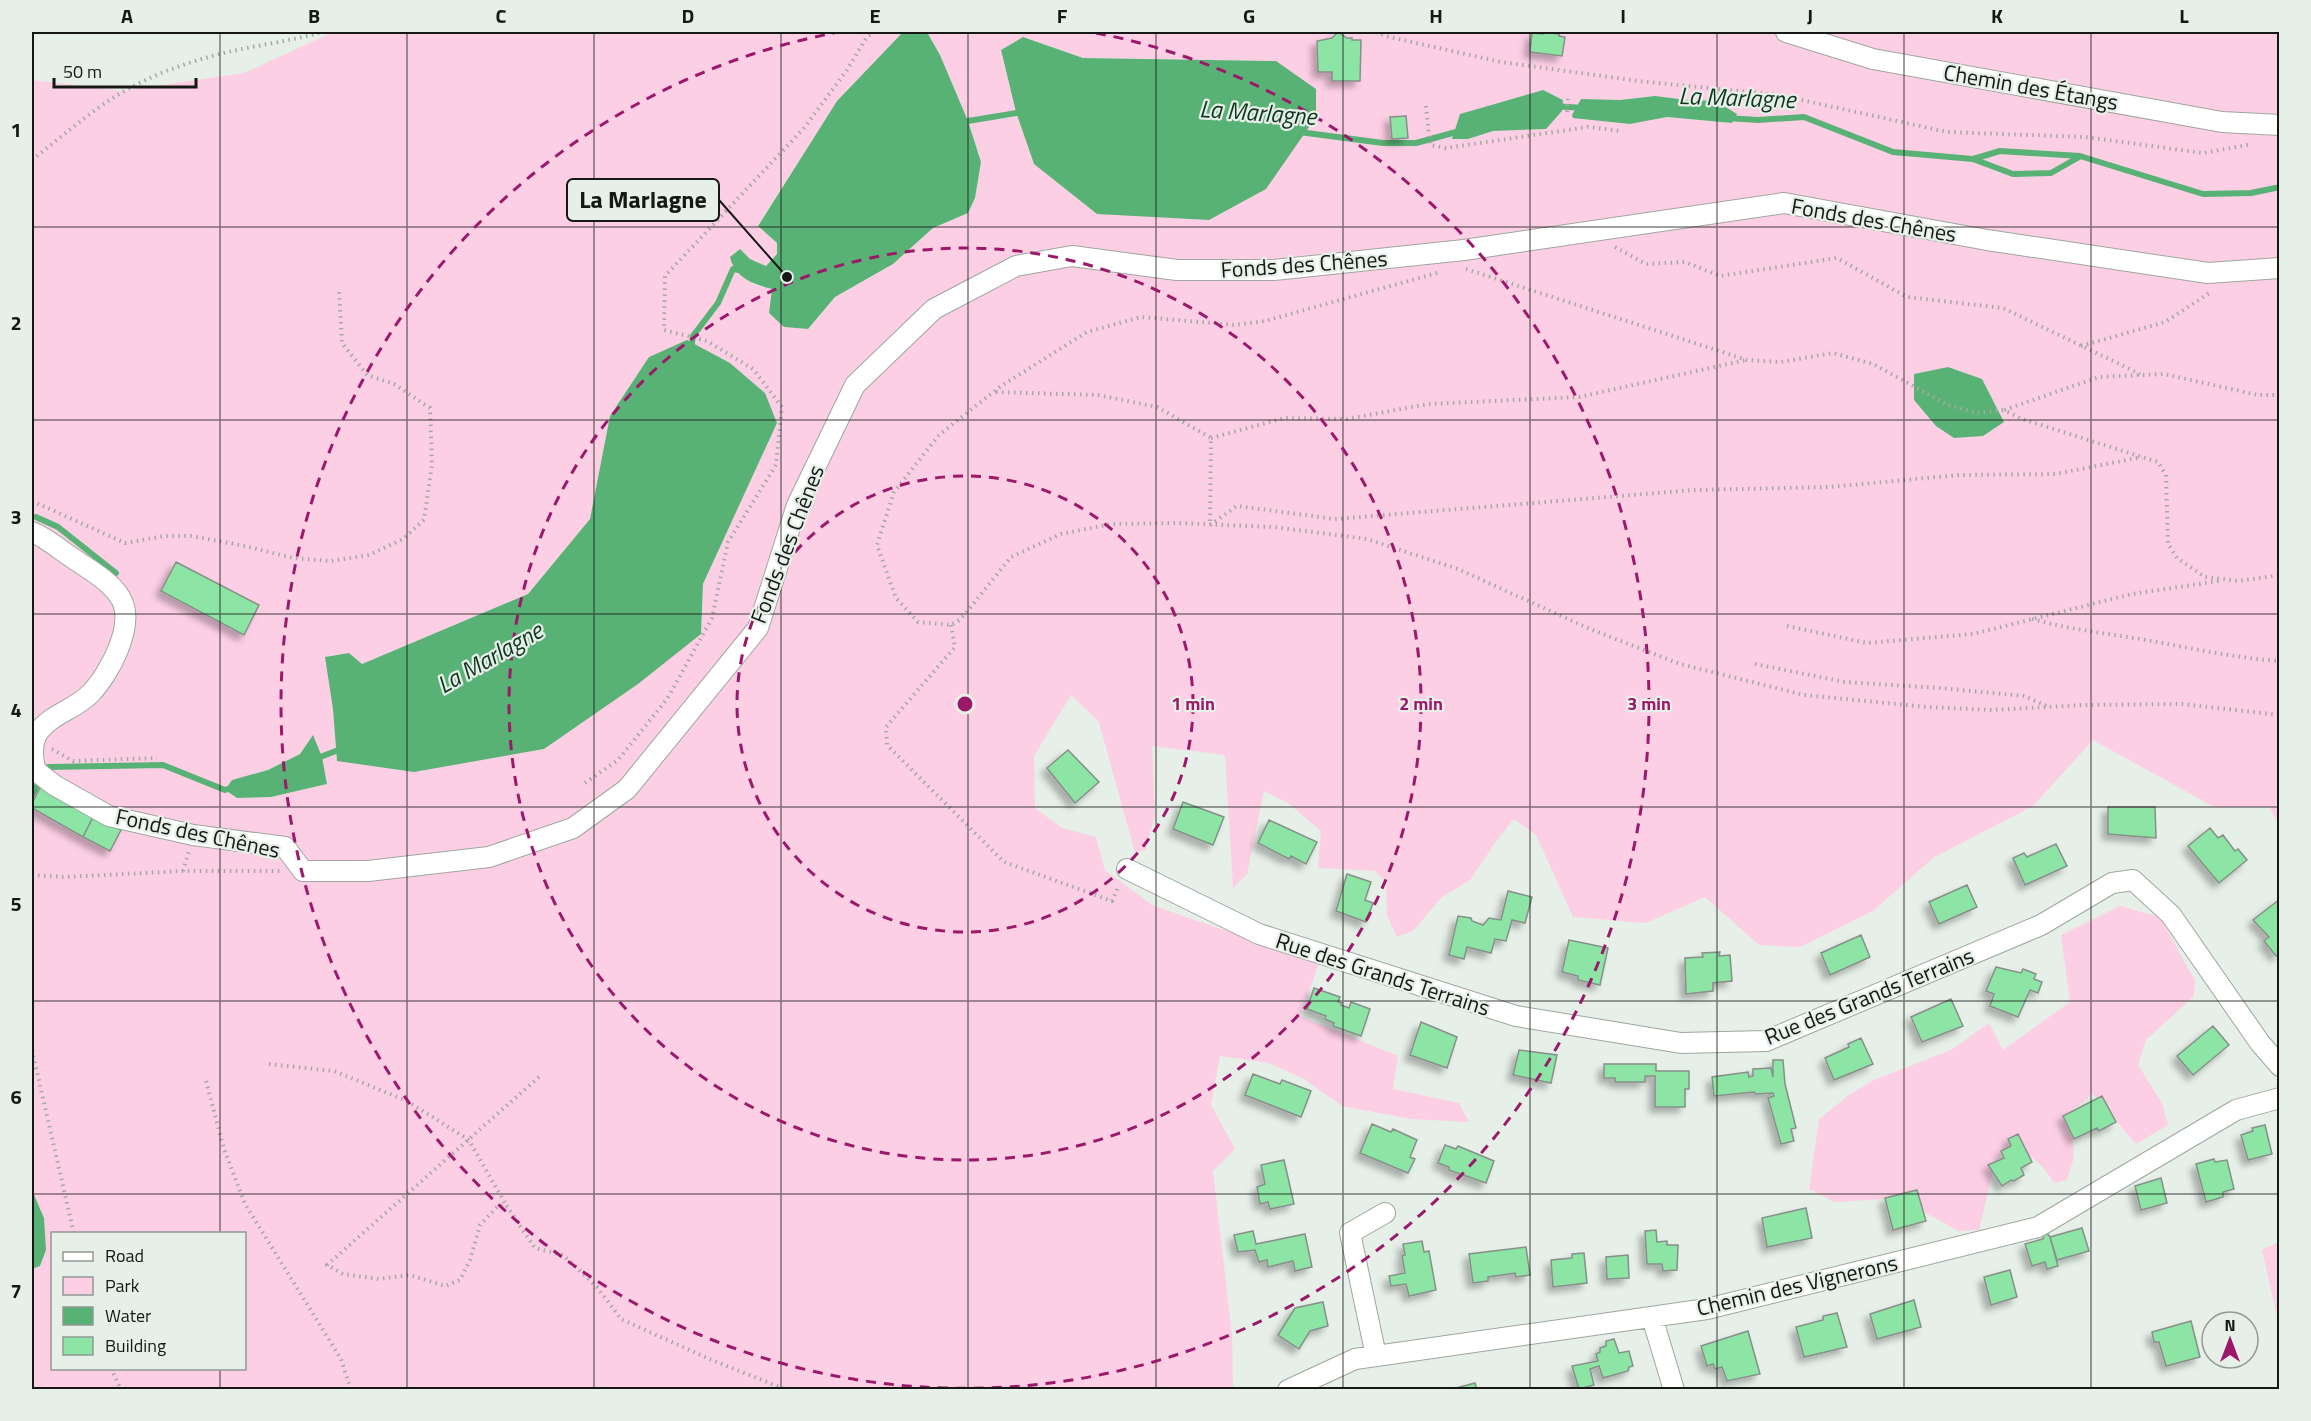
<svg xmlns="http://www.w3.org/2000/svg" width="2311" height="1421" font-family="'Titillium Web',sans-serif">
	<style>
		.green { fill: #fdcfe5; fill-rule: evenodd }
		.water { fill: #59b275 }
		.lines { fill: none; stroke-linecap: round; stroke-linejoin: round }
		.stream { stroke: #59b275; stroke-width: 6 }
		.building { fill: #8ce5a4; stroke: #878f89; stroke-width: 1.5; filter: url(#shadow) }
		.street-casing { stroke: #9ea69f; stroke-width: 22 }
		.path { stroke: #a2a9a3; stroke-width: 4; stroke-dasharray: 1.5 4.5; stroke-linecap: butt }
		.street { stroke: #fff; stroke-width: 20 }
		.grid { fill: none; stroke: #151815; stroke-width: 1.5; stroke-opacity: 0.55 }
		.ring { fill: none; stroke: #9c186b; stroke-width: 3; stroke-dasharray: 10 8 }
		.labels { text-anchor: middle; stroke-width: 4.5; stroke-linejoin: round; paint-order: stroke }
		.street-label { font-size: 22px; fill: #151815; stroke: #e6efe8 }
		.water-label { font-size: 24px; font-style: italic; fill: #10361d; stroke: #e6efe8 }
		.centre { fill: #9c186b; stroke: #e6efe8; stroke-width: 3 }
		.ring-label { font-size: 18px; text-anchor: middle; font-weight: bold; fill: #9c186b; stroke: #e6efe8; stroke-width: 4.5; stroke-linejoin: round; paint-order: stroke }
		.leader { fill: none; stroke: #151815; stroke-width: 2 }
		.callout-dot { fill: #151815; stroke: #e6efe8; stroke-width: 2 }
		.callout { fill: #e6efe8; stroke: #151815; stroke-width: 2 }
		.callout-label { font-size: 24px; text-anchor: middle; font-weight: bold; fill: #151815 }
		.neatline { fill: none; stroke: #151815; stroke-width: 2 }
		.grid-label { font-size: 20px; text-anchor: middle; font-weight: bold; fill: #151815 }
	</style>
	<defs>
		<filter id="shadow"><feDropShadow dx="-5.5" dy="5.5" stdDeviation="3" flood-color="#0004"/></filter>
	</defs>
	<rect width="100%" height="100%" fill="#e6efe8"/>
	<path class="green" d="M333,32H903L837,101L758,225L777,243V254L766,266L750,259L740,249L752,284L772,289L769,313L784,327L808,329L835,297L893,264L933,228L968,213L975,198L981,162L968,121L940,55L927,32H2279V825L2269,807H2214L2093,740L2033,806L1933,858L1873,911L1800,947L1759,945L1705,897L1646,923L1573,917L1536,835L1514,819L1495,843L1470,880L1441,898L1413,931L1397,937L1387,915L1386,882L1375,871L1318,868L1321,831L1288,803L1264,791L1247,874L1233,888L1225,755L1152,746L1155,815L1146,850L1135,853L1099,722L1071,695L1034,756L1035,808L1062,828L1096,837L1105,870L1152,905L1319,963L1300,1016L1398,1056L1393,1089L1459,1103L1469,1122L1411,1119L1342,1106L1304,1079L1269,1063L1220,1056L1211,1105L1235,1149L1213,1171L1232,1335L1233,1389H32V1269L40,1266L44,1218L32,1190V808L110,851L41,786L32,803V80L122,91L244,73ZM1338,32L1347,38H1352V40H1361L1360,81H1333L1332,72H1318L1317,41L1332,38ZM1024,37L1083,58L1276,61L1034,164L1016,112L1001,51ZM1543,90L1562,100L1546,129L1493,131L1468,139L1527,96ZM1655,96L1695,101L1714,100L1732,123L1667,117L1630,124L1604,120L1620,100ZM1406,116L1408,138L1393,139L1390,117ZM610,416L777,423L703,584L701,634L337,761L333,709L349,653L362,664L528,594L590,519ZM176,562L258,605L244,635L161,592ZM312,736L327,784L271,797L237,798L225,791L233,780L268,770L300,754ZM52,1234H244V1368H52Z
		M2120,906L2160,917L2195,981L2194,996L2146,1040L2138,1065L2162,1103L2168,1125L2136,1144L2093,1094L2071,1111L2074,1157L2067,1180L2054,1183L2043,1167L2012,1141L1995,1163L1979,1230L1958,1231L1899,1198L1835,1202L1809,1189L1819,1119L1849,1095L1874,1080L1951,1050L1989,1023L2003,1050L2070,1002L2061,935Z
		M2279,1242V1325L2262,1250Z"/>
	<path class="water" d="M903,32H927L940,55L968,121L981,162L975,198L968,213L933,228L893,264L835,297L808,329L784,327L769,313L772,289C753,284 735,278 730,257L740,249L750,259L766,266L777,254V243L758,226L837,101Z
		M1023,37L1083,58L1276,61L1316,89V117L1266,189L1209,220L1097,214L1034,164L1016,112L1001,50Z
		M1543,90L1563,100L1562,111L1546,129L1493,131L1468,139H1452L1460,114Z
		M1655,96L1695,101L1714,100L1737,114L1732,123L1667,117L1630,124L1573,118L1572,115L1581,99L1620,100Z
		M687,340L730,363L765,393L777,423L703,584L701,634L638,684L544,749L414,772L337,761L333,709L325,657L349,653L362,664L528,594L590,519L610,416L649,357Z
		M1948,367L1982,379L2004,422L1983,436L1954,438L1936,426L1914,400V374Z
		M313,735L322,757L327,784L271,797L237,798L225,790L232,780L268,770L300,754Z
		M32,1190L44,1218L46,1250L40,1266L32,1269Z"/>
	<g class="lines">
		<path class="stream" d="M1554,106L1583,108
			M1727,118L1758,120L1804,117L1893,152L1973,159L2000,151L2080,156L2203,194L2251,193L2280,187
			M963,125L968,121L1022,112
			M1299,132L1383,143H1416L1460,131
			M1973,159L2013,174L2051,173L2079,157
			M691,349L693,336L718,303L733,269L739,270
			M36,517L58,527L116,573
			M315,759L341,749
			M32,794L48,767L163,765L225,790L231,788"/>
	</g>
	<path class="building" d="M1338,32L1347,38H1352V40H1361L1360,81H1332V72H1318L1317,41L1332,38Z
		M1544,32L1559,34V36L1565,37L1562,56L1530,52L1532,33L1543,34Z
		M1406,116L1408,138L1392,139L1390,117Z
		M176,562L259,605L244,635L161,591Z
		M1068,750L1099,782L1075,803L1047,768Z
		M41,786L94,815L83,837L32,808V803Z
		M1183,802L1224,817L1213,845L1173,829Z
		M2108,807H2155L2156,838L2108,834Z
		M94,815L121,830L110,851L83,837Z
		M1269,820L1317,842L1306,864L1291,856L1289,859L1258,843Z
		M2210,828L2218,838L2223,835L2235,851L2238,849L2247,860L2219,883L2188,846Z
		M2056,844L2067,866L2025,885L2013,858L2024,853L2027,857Z
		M1347,874L1371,882L1365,900L1373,903L1366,922L1336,911Z
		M1967,885L1977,907L1939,924L1929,902Z
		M1508,891L1532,897L1525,923L1512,920L1506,941L1495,939L1491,953L1467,947L1464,959L1449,955L1458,916L1471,918L1472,921L1483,925L1489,918L1501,920Z
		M2280,899V953L2276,956L2264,941L2269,937L2253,920Z
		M1861,935L1870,957L1830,975L1821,953Z
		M1569,940L1608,948L1600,985L1578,980V976L1562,972Z
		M1720,952L1719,956L1730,955L1732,981L1713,983V991L1686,994L1685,958L1703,957L1702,953Z
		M1996,967L2021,973L2023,969L2036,974L2034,979L2042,982L2038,993L2030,990L2018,1017L1990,1006L1994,994L1986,991Z
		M1314,988L1340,997L1338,1002L1342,1003L1341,1005L1349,1008L1351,1002L1370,1009L1361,1036L1333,1026L1334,1023L1325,1019L1326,1016L1307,1009Z
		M1951,999L1963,1026L1922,1042L1911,1017Z
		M1421,1022L1457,1037L1447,1068L1410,1055Z
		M2213,1026L2229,1045L2193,1075L2177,1056Z
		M1861,1038L1873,1064L1834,1080L1825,1058L1849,1047L1848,1044Z
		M1519,1050L1557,1055L1551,1083L1513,1075Z
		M1773,1060H1783L1785,1084L1796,1128L1791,1129L1794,1141L1781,1144L1768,1098L1774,1096L1773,1093L1756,1094L1754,1092L1714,1096L1712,1077L1748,1072L1749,1077L1753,1076V1069L1771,1068L1773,1077Z
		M1604,1064H1656V1071H1689V1089H1685V1107H1655V1076H1645V1082H1615V1078H1604Z
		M1253,1074L1280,1084L1282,1080L1311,1091L1301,1117L1245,1095Z
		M2102,1096L2116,1122L2099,1131L2097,1128L2074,1139L2063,1116Z
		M1372,1124L1391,1132L1393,1129L1417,1140L1410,1157L1415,1159L1408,1173L1360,1153Z
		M2265,1125L2272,1154L2248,1160L2241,1135L2253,1131L2252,1128Z
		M2018,1134L2032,1162L2021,1168L2024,1175L2014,1181L2011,1180L2002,1186L1988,1165L2004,1158L2001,1151L2011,1146L2008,1139Z
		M1445,1145L1456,1149L1458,1146L1494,1161L1486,1183L1449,1170V1167L1438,1163Z
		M2214,1159L2215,1162L2227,1160L2234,1189L2223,1192V1197L2206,1202L2196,1164Z
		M1284,1160L1294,1204L1270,1209L1268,1202L1260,1204L1257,1187L1265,1184L1261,1165Z
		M2161,1178L2167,1203L2141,1210L2135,1186Z
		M1917,1190L1926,1221L1893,1230L1885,1198Z
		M1806,1208L1812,1238L1767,1247L1762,1218Z
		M2082,1228L2089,1251L2057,1260L2050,1237Z
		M1656,1230L1657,1242L1667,1241V1245H1678L1677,1270L1663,1271L1662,1264H1647L1645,1231Z
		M1253,1231L1256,1244L1305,1234L1312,1267L1295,1271L1293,1261L1268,1267L1267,1260L1259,1262L1255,1250L1238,1252L1234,1235Z
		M2044,1234H2048L2050,1237L2058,1266L2047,1269L2045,1262L2032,1266L2025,1244L2043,1239Z
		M1422,1241L1424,1252L1429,1251L1436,1290L1409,1296L1406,1284L1391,1286L1389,1276L1405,1273L1402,1256L1405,1255L1403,1244Z
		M1526,1247L1530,1275L1516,1277L1515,1273L1488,1277V1281L1473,1283L1469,1254Z
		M1584,1253L1587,1283L1553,1287L1551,1260L1572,1258V1254Z
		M1628,1255L1629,1278L1607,1279L1606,1257Z
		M2010,1270L2017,1297L1991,1305L1984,1277Z
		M1914,1300L1921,1327L1877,1339L1870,1314Z
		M1323,1302L1328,1326L1310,1331L1299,1349L1278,1335L1295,1308Z
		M1837,1313L1847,1347L1804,1357L1796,1327L1823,1320V1316Z
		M2191,1321L2200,1357L2166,1366L2159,1342H2154L2152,1332Z
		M1748,1331L1760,1374L1727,1381L1722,1367L1715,1369L1713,1364L1707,1366L1701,1346Z
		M1614,1339L1619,1353L1629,1351L1633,1366L1629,1367L1628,1371L1603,1378L1599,1366L1590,1369L1594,1385L1579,1389L1572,1366L1598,1361L1596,1354L1600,1352V1348L1606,1346V1341Z
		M1475,1383L1477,1390H1449Z"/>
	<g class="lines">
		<g class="street-casing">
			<path id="street" d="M1786,32L1873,59L2222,122L2280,125
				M32,532C47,538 60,550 74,559C90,570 110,581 120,597C137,624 109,674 91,693C76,709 53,713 39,731C31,742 32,759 36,771L54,785L109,816L193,835L285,847L303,871H368L489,857L573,828L627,789L758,628L797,505L855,385L934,309L1016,266L1072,256L1177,270H1274L1464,250L1784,203L1987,240L2208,273L2280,268
				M1127,869L1259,934L1516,1016L1681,1043L1766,1041L2041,925L2112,883L2133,880L2171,915L2260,1043L2280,1066
				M1652,1317L1674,1390
				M1376,1356L1350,1233L1385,1213
				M1288,1390L1355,1359L1707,1309L2038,1227L2236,1110L2280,1098"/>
		</g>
		<path class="path" d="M1376,32L1385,36L1501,62L1638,81L1779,95L1947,132L2085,137L2203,153L2252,144
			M1426,106L1430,145L1446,148L1588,127L1620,131
			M1567,112L1568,99
			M32,160C57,140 82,119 108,101C138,81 175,66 209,57C246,46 285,43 321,32
			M1615,247L1646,264L1685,262L1720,276L1837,258L1907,297L2003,308L2140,374
			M1466,269L1747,360L1781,362L1833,353L1873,364L1948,405L1977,413L2004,410
			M1437,273L1265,321L1235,325L1141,317L1087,332L1001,386L939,435L894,492L877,545L896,598L918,622L951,625L961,619L1011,557L1061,534L1111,524L1177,523L1274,527L1367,539L1458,569L1590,629L1680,664L1804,695L1927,707L1992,710L2085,705L2182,704L2280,715
			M2081,346L2165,322L2211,292
			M996,392L1098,395L1157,407L1211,438L1210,524
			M2280,395H2258L2164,374L2141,375L2099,377L2004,410L2022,419L2158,462L2166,475L2168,544L2177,558L2205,577L2239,581L2280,575
			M1211,438L1284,418L1347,419L1428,404L1579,397L1746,360
			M32,501L125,543L165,536H191L245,546L293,558L331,561L369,555L403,539L424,520L432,465L430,408L394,384L367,375L342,343L339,288
			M1210,525L1237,506L1335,519L1694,490L1829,487L1959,475L2055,474L2142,457
			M2032,619C2071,630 2106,633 2146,640C2190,648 2235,658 2280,661
			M951,625L955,647L886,727L887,745L1004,862L1112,901L1119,885
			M1787,626L1867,643L1973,634L2132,594L2219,581
			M1755,664L1845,682L1940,688L2024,696L2047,706
			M52,749L73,761L157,758
			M585,783L618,760L667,699L712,618L728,542L776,465L782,407L753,369L707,341L664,330L665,276L804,128L847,70L867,37L874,32
			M183,871L189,851
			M32,875L64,877L183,871H280
			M32,1050L74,1234
			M269,1064L334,1071L407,1101L469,1140L506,1205
			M539,1077L327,1265L343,1274L379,1279L410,1275L445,1286L460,1280L470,1260L480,1225L498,1206L506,1205L535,1248L563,1255L597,1287L621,1319L707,1358L787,1390
			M206,1081L224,1149L245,1204L341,1359L351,1390
			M111,1368L121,1390"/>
		<use href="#street" class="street"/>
	</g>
	<path class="grid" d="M220,32V1234M407,32V1390M594,32V1390M781,32V1390M968,32V1390M1156,32V1390M1343,32V1390M1530,32V1390M1717,32V1390M1904,32V1390M2091,32V1390M32,227H2280M32,420H2280M32,614H2280M32,807H2280M32,1001H2280M32,1194H2280M220,1368V1390"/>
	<g class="ring">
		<circle cx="965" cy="704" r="228"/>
		<circle cx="965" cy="704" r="456"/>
		<path d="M1096 33A684 684 0 1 1 834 33"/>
	</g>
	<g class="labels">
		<g class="street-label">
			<text transform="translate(2031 87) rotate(10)" y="8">Chemin des Étangs</text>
			<text transform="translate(1874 220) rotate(10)" y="8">Fonds des Chênes</text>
			<text transform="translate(1304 264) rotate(-4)" y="8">Fonds des Chênes</text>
			<text transform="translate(787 544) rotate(-69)" y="8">Fonds des Chênes</text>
			<text transform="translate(198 833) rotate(12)" y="8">Fonds des Chênes</text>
			<text transform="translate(1383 974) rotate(18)" y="8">Rue des Grands Terrains</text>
			<text transform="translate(1869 996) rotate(-22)" y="8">Rue des Grands Terrains</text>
			<text transform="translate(1797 1285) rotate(-13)" y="8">Chemin des Vignerons</text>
		</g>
		<g class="water-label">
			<text transform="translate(1737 98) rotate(2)" y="8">La Marlagne</text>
			<text transform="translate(1258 113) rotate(4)" y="8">La Marlagne</text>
			<text transform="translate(490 658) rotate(-30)" y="8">La Marlagne</text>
		</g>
	</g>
	<circle cx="965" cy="704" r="9" class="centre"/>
	<g class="ring-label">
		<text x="1193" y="710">1 min</text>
		<text x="1421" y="710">2 min</text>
		<text x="1649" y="710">3 min</text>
	</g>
	<path class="leader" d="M787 277L719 200"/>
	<circle class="callout-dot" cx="787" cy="277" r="6"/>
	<rect class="callout" x="567" y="179" width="152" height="42" rx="6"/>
	<g class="callout-label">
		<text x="643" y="208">La Marlagne</text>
	</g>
	<rect width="2311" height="1421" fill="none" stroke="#e6efe8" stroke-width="66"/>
	<rect x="51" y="1232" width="195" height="138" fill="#e6efe8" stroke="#929994" stroke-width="1.5"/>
	<rect x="63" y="1252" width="30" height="9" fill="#ffffff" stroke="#929994" stroke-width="1.5"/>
	<text x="105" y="1262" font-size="18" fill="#151815">Road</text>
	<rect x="63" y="1277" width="30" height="18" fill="#fdcfe5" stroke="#929994" stroke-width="1.5"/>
	<text x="105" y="1292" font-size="18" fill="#151815">Park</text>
	<rect x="63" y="1307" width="30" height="18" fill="#59b275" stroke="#929994" stroke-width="1.5"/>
	<text x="105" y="1322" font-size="18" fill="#151815">Water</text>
	<rect x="63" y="1337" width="30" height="18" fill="#8ce5a4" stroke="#929994" stroke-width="1.5"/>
	<text x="105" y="1352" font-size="18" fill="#151815">Building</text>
	<g transform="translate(2230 1340)"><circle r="28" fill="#e6efe8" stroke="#929994" stroke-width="1.5"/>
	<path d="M0-4.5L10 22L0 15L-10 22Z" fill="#9c186b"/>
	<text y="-9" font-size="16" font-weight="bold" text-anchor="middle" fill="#151815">N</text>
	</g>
	<path d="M54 78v9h142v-9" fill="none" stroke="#151815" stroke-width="3"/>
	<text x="63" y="78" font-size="18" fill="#151815" stroke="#e6efe8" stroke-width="4.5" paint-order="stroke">50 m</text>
	<rect x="33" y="33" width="2245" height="1355" class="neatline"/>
	<g class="grid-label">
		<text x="127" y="23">A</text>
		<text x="314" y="23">B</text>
		<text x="501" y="23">C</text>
		<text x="688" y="23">D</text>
		<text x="875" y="23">E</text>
		<text x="1062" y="23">F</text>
		<text x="1249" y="23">G</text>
		<text x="1436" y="23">H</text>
		<text x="1623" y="23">I</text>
		<text x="1810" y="23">J</text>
		<text x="1997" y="23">K</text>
		<text x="2184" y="23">L</text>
		<text x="16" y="137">1</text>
		<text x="16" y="330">2</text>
		<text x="16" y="524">3</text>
		<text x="16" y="717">4</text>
		<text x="16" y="911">5</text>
		<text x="16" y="1104">6</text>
		<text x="16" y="1298">7</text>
	</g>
</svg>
